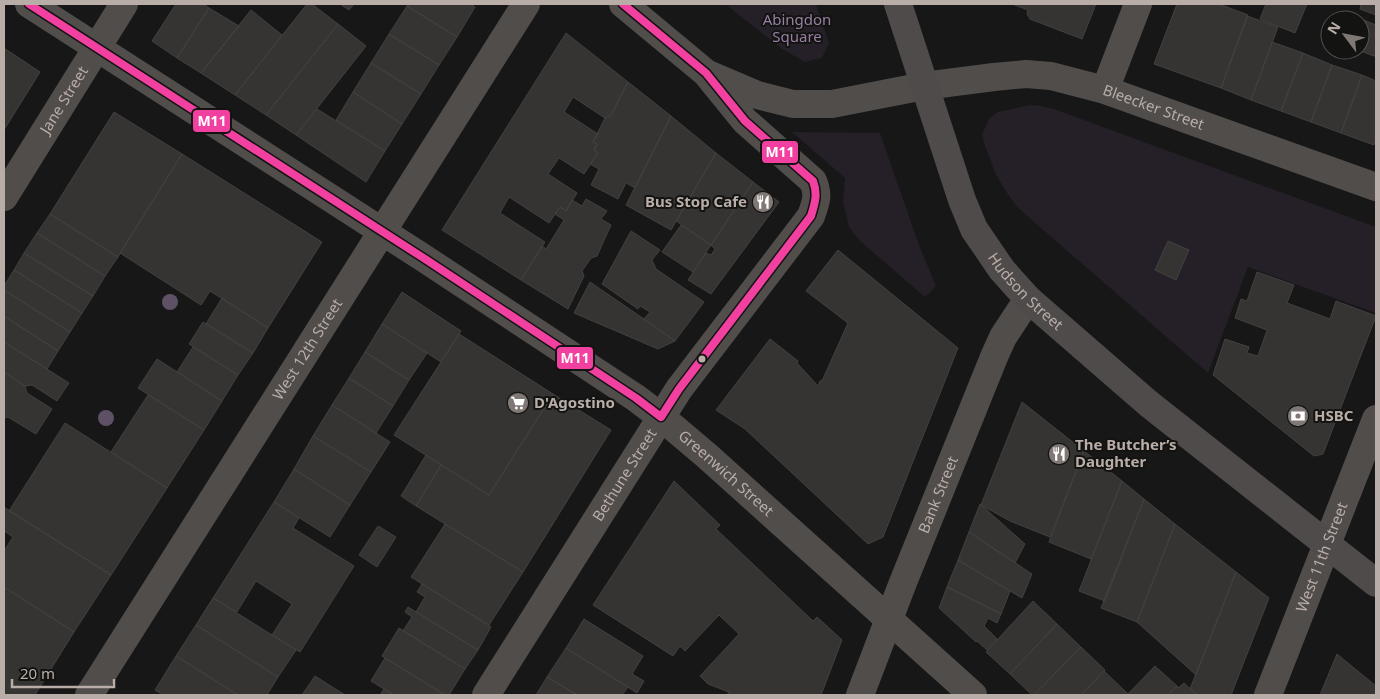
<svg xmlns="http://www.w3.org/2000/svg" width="1380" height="699" font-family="'Noto Sans',sans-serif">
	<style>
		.green { fill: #251f27 }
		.building { fill: #353433; stroke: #434140 }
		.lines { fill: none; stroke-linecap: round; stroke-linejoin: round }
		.minor { stroke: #504d4b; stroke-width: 28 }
		.secondary { stroke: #4f4b4a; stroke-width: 28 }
		.bus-1-casing { stroke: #131311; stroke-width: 11 }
		.bus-1 { stroke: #f240a1; stroke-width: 8 }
		.tree { fill: #5e5065 }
		.bus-dot { fill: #b9ada8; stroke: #131311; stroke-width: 2 }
		.labels { text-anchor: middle; stroke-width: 4; stroke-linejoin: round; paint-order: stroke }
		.park-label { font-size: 15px; fill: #987ea4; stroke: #131311 }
		.street-label { font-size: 15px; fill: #b9ada8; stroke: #131311 }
		.poi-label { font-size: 15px; font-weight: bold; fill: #b9ada8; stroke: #131311; text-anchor: start }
		.line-badge { stroke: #131311; stroke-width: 2 }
		.badge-label { font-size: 14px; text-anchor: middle; font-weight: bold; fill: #fff }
	</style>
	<rect width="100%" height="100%" fill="#171717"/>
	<path class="green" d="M725,4H816L829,43L822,58L805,62L782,49Z
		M1030,105L1042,106L1054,109L1376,227V313L1248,267L1208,373L1018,208L1007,193L996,175L984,143L982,134L990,118L998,112Z
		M792,132L880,133L919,245L936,286L925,297L859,240L849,227L843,202L845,178Z"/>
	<path class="building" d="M176,4H205V5L209,8L177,58L152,41Z
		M307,4H312L338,24L266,115L235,95Z
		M340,4H354L349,10Z
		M409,4H470L475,7L457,37L407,6Z
		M1012,4H1096L1082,39L1030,19L1027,14L1028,10Z
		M1177,4H1219L1248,15L1221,88L1154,64Z
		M1266,4H1307L1295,33L1260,19Z
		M1361,4H1376V15L1360,9Z
		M407,6L457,37L439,65L389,34Z
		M209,8L239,26L201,73L177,58Z
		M251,10L282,35L235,95L201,73Z
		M1247,16L1278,27L1251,100L1221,88Z
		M1356,17L1376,25V56H1374L1358,50H1360V20H1355Z
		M338,24L366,46L296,135L266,115Z
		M566,33L628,82L611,115L605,118L573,97L564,112L598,134L593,142L597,144L594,150L598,153L584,174L559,158L548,174L577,193L566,211L560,207L549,223L509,197L500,213L545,242L521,280L442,230Z
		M389,34L439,65L421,94L371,63Z
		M1272,42L1303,53L1281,111L1251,100Z
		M4,48L40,72L4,130Z
		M1303,53L1332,65L1311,122L1281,111Z
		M371,63L421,94L402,124L353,92Z
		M1332,65L1362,75L1341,133L1311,122Z
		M1362,75L1376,81V138L1374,145L1341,133Z
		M628,82L671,116L635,188L626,183L618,199L591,185L599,169L590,164L598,153L594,150L597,144L593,142L605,118L611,115Z
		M353,92L402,124L385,151L336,120Z
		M317,109L385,151L366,182L296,135Z
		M114,112L182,154L118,257L50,214Z
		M671,116L716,153L671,230L626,205Z
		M716,153L753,182L711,245L676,221Z
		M182,154L322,242L268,328L210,291L201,305L120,253Z
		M753,182L779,202L711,294L688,280L706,253L711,255L715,249L711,245Z
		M586,199L607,211L601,219L611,225L597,256L591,258L582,271L584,276L568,309L521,280L542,246L546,249L564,220L555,214L560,207L566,211L572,200L582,206Z
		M50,214L118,257L105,276L37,233Z
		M681,225L711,245L693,272L662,252Z
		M631,231L660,250L652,260L656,269L704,302L675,341L644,319L650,312L640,306L638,309L602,284Z
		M37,233L105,276L93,296L24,253Z
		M1168,241L1189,250L1176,280L1155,270Z
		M838,250L958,348L883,537L868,544L745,429L716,410L770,339L798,361L797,363L818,386L820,381H822L848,323L806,291Z
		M24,253L93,296L82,313L14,270Z
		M14,270L82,313L70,332L4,290V286Z
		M1257,272L1294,285L1287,303L1330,319L1336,301L1376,316L1323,454L1314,456L1213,375L1225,339L1249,347L1247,353L1258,356L1267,330L1235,318L1241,299L1247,301Z
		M590,282L644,319L675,341L658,349L574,313Z
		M4,290L70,332L58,351L4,316Z
		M402,292L461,331L441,362L382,324Z
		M222,298L268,328L253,353L206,324Z
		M4,316L58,351L47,369L4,342Z
		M203,322L253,353L238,375L189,344Z
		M382,324L427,353L409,380L365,352Z
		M459,334L553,394L489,495L394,435Z
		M4,342L69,383L57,401L32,385L25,386L4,372Z
		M193,347L238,375L222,401L177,372Z
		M365,352L409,380L393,406L349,378Z
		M157,359L222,401L204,430L138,388Z
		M4,372L25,386L27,393L52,409L36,434L8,417L4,418Z
		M349,378L393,406L376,433L332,405Z
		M553,394L611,430L523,572L416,506L441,465L489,495Z
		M148,395L204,430L167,488L111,452Z
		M1022,402L1084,451L1050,537L1010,521L981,505Z
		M332,405L390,442L371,472L313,436Z
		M65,423L167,488L111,575L9,511Z
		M313,436L371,472L350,505L294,469Z
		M1084,451L1122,481L1091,559L1049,542Z
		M426,455L441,465L416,506L401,496Z
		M294,469L350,505L330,537L274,502Z
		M674,481L720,525L716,529L813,621L817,617L842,640L821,695H727L729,692L708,684L700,676L739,634L719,615L685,651L680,646L673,656L593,605Z
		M1122,481L1144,499L1105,601L1079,591Z
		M1144,499L1175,524L1137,622L1101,608Z
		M274,502L299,518L293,528L354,566L300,652L272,635L292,604L256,581L237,612L213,598Z
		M980,504L1025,544L1015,563L969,532Z
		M4,507L111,575L74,632L4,587V551L13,537L4,531Z
		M445,524L523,572L489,625L411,577Z
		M1175,524L1236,572L1196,675L1137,622Z
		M378,526L396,537L377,567L359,555Z
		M969,532L1032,574L1022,598L958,560Z
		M958,560L1010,591L1001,614L947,587Z
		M1236,572L1269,598L1231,695H1198L1190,689Z
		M422,584L491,627L478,650L416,612L425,597L417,592Z
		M4,587L74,632L35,695H4Z
		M947,587L1001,614L997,623L988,618L984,626L997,639L987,650L977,641L976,642L939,608Z
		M213,598L296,650L278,677L196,625Z
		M1033,601L1057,624L1010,674L986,652Z
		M408,607L478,650L465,669L403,631L412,617L405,612Z
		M584,619L643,656L632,674L644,681L637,693L566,648Z
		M1057,624L1081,647L1034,695H1032L1010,674Z
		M196,625L278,677L267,695H238L176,656Z
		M399,628L465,669L449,695H445L382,656Z
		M1081,647L1105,670L1081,695H1034Z
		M566,648L628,687L622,695H577L547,677Z
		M1337,654L1376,686L1375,695H1320Z
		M176,656L238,695H163L155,690Z
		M385,658L445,695H394L384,689L371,681Z
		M1155,666L1177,686L1168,695H1127Z
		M1104,671L1128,694L1127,695H1081Z
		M315,676L345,695H302Z
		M547,677L577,695H536Z
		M1184,683L1196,694V695H1168L1177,686L1178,688Z
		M384,689L394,695H380Z"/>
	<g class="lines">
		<g class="minor">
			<path id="s1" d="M29,4L422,257L636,398L661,417L706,455L973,695"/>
			<path id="s2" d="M710,75L757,95L793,104H832L924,86L994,77L1026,74L1051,76L1105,90L1376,187"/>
			<path d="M1105,90L1138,4"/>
			<path id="s3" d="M4,197L124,4"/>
			<path id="s4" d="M89,695L526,4"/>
			<path id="s5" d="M486,695L679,389L811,216C816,202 819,195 813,181L745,121L706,73L623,4"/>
			<path id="s6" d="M860,695L902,585L994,357L1003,337L1028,299"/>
			<path id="s7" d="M1268,695L1376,419"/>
		</g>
		<path class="secondary" id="s8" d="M898,4L962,200L974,229L1002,270L1028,299L1149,404L1376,583"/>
		<g class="bus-1-casing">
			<path id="bus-1" d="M29,4L422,257L636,398L661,417L679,389L811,216C815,203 818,194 813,181L745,121L706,73L623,4"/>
		</g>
		<use href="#bus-1" class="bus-1"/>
	</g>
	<g class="tree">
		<circle cx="170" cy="302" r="8"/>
		<circle cx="106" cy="418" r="8"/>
	</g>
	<defs>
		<g id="restaurant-disc" transform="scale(1.125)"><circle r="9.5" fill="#807875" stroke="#131311"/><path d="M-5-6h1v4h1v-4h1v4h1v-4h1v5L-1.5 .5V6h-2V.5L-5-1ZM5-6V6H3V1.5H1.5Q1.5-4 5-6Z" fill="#fff"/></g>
		<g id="supermarket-disc" transform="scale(1.125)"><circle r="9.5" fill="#807875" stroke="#131311"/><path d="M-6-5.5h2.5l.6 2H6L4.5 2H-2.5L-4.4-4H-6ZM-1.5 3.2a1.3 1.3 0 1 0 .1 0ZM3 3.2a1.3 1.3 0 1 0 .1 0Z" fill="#fff"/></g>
		<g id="bank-disc" transform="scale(1.125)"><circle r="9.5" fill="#807875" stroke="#131311"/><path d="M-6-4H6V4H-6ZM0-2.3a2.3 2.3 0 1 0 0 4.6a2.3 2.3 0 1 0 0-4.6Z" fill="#fff"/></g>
	</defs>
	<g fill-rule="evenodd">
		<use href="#restaurant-disc" x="763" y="202"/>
		<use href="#supermarket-disc" x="518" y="403"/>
		<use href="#bank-disc" x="1298" y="416"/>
		<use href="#restaurant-disc" x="1059" y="454"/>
	</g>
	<circle class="bus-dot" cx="702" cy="359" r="4.5"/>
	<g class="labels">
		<g class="park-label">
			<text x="797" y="25">Abingdon<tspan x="797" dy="17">Square</tspan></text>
		</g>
		<g class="street-label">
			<text dy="5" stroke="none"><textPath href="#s3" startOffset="114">Jane Street</textPath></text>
			<text dy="5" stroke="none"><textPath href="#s2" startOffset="456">Bleecker Street</textPath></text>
			<text dy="5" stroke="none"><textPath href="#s8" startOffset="319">Hudson Street</textPath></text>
			<text dy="5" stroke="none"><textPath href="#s4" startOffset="409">West 12th Street</textPath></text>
			<text dy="5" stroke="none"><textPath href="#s1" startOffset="841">Greenwich Street</textPath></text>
			<text dy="5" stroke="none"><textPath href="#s5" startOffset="260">Bethune Street</textPath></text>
			<text dy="5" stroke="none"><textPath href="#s6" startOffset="215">Bank Street</textPath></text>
			<text dy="5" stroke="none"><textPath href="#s7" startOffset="148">West 11th Street</textPath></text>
		</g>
		<g class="poi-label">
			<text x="747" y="207" text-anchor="end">Bus Stop Cafe</text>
			<text x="534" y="408">D'Agostino</text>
			<text x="1314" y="421">HSBC</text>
			<text x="1075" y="450">The Butcher’s<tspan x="1075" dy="17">Daughter</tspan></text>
		</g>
	</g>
	<g class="line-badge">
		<rect x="192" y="109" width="39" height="24" rx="5" fill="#f240a1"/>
		<rect x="761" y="140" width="38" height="24" rx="5" fill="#f240a1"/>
		<rect x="556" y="346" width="38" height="24" rx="5" fill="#f240a1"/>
	</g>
	<g class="badge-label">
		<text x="212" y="126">M11</text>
		<text x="780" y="157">M11</text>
		<text x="575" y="363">M11</text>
	</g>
	<rect width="1380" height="699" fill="none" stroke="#b9ada8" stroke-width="10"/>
	<g transform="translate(1345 35) rotate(302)"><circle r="24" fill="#131311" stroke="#55514d"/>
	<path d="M0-4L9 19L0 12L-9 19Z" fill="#807875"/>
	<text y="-8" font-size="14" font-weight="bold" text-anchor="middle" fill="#b9ada8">N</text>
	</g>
	<path d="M12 679v8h102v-8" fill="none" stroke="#b9ada8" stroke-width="2.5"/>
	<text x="20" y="679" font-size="15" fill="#b9ada8" stroke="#131311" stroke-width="4" paint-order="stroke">20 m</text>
</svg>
